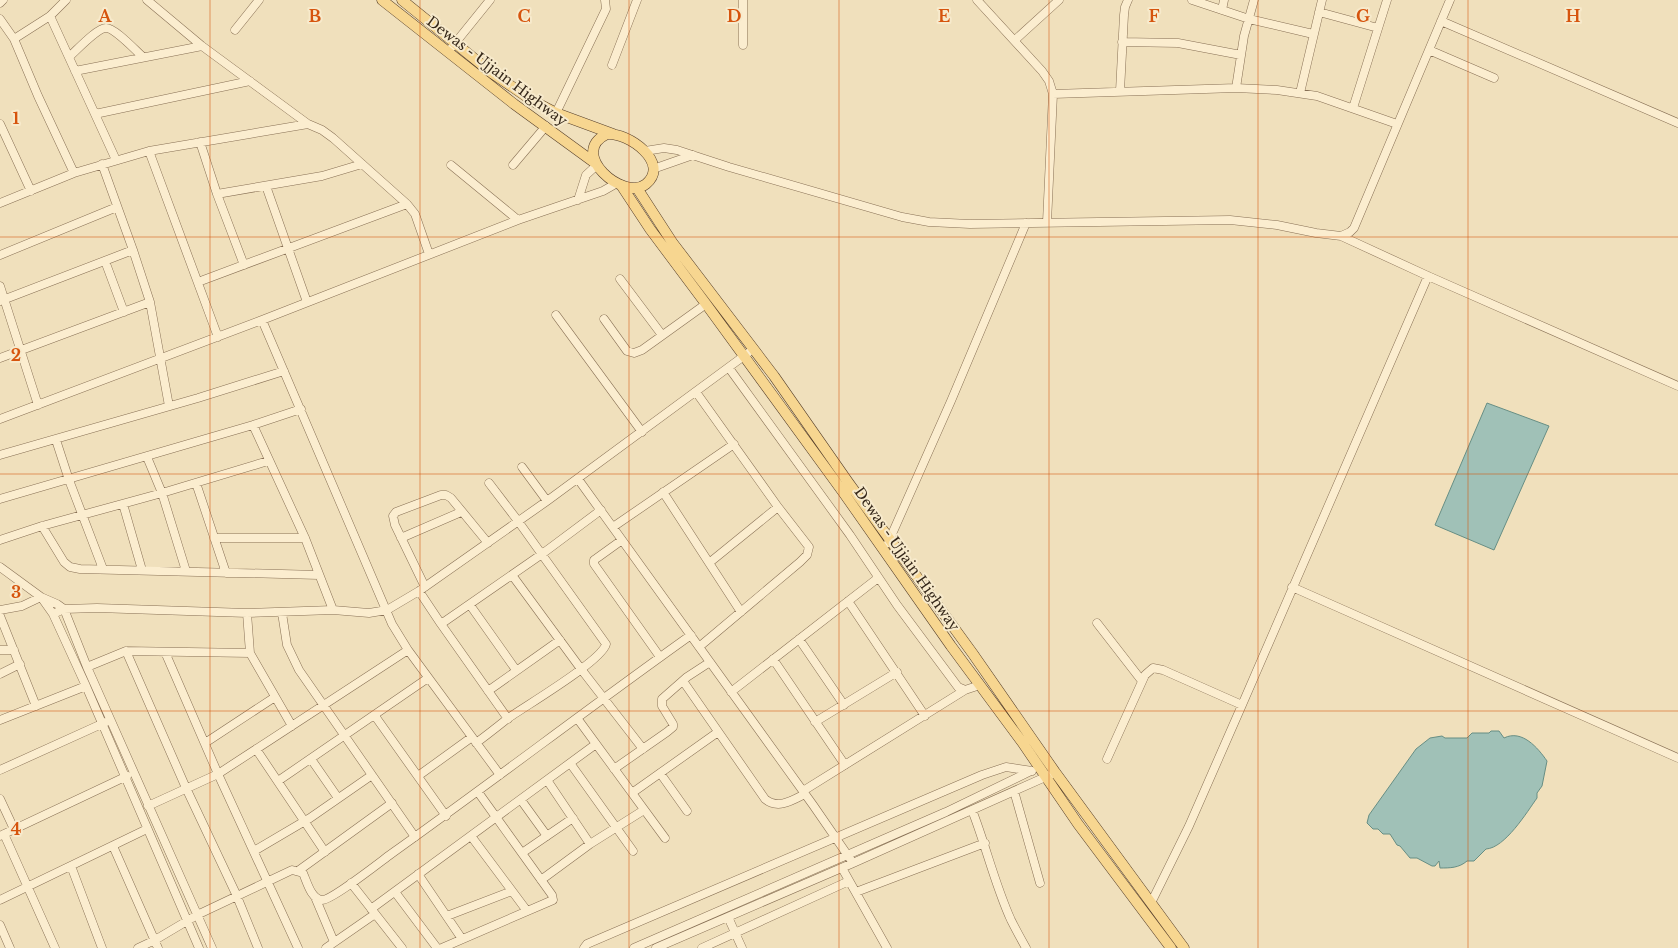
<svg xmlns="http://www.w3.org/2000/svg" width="1678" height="948" font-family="'Libre Baskerville',serif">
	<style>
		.water { fill: #a0c1b7; stroke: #678e84 }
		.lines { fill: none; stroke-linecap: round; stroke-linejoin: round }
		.minor-casing { stroke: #887055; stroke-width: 9 }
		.major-casing { stroke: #553e2a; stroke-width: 11 }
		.minor { stroke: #fbedcf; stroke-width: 8 }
		.major { stroke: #f7d690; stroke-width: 10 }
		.grid { fill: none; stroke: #d6540d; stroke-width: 1; stroke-opacity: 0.55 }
		.labels { text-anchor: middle; stroke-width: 4; stroke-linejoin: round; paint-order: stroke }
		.street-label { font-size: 14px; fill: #36281a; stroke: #f7eacc }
		.grid-label { font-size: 16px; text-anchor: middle; font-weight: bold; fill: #d6540d; stroke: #f7eacc; stroke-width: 4; stroke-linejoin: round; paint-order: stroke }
	</style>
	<rect width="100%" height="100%" fill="#f0e0bc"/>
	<path class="water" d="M1487,403L1549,426L1494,550L1435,525Z
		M1491,731H1499L1504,738C1522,729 1538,748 1547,761L1542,786L1537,793V798C1527,812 1505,848 1486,849L1474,861H1467C1459,868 1450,868 1440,868L1439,861L1435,866H1432L1417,858H1410L1400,846L1397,845L1390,834H1383L1378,829H1373L1367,823L1369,815L1416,749L1430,738L1442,736L1445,738H1467L1472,733H1489Z"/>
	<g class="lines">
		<g class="minor-casing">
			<path id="minor" d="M147,0L202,46L308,124
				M977,0L1042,71L1049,81L1053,94L1047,222
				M1192,0L1249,19L1313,34
				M0,3L3,0
				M1222,10L1224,0
				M1319,12L1378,28
				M50,16L116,160
				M0,19L14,39L38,96L74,173
				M1441,21L1678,123
				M235,30L259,0
				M14,39L50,16L66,0
				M1015,40L1059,0
				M1122,42L1178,43L1241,55
				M743,45V0
				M452,47L490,0
				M1429,50L1494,78
				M69,57C76,51 97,28 106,28C115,28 136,51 143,57
				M612,65L637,0
				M75,71L202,46
				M1236,88L1244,36L1254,0
				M1120,91L1124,15L1125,7L1128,0
				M1300,93L1322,0
				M1053,94L1236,88L1277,90L1317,96L1397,124
				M1353,108L1387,0
				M556,113L606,9L605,0
				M95,114L250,81
				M0,124L31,191
				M200,142L217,194L244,265
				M645,151L664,148L677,150L729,167L902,217L929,222L970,224L1230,220L1277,225L1316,233L1341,236L1350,232L1354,228L1450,0
				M451,165L518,220
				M513,165L546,126
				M653,169L693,155
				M266,186L307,302
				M217,194L322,176L362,164
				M578,200L586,175L597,165
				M0,203L74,173L149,151
				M1341,236L1428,276L1678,386
				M0,255L117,207
				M105,261L124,312
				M620,279L662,335
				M198,282L407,204
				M0,286L38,405
				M0,301L133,250L102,164
				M150,302L169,406
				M556,315L642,432
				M604,319L627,351L634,353L642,350L706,304
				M262,320L392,624L408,650L500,775
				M218,337L149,151L308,124L322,130L333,138L407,204L415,214L429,254
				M0,358L150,302L133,250
				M729,368L850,535L897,605L958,687L965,690L980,685
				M696,392L778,507L809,547L807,555L800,562L699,647
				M0,419L262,320L518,220L603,191L617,183
				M253,425L301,409
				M56,440L69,480L103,569
				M0,455L198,398L284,371
				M147,457L162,493L186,571
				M522,467L547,501
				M578,479L813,805L853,863
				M196,483L226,573
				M663,492L741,612
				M0,499L253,425L305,538L333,610
				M123,504L142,570
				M42,526L64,562L70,567L80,569L319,575
				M613,527L734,444
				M214,538H305
				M401,538L461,512
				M0,540L42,526L162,493L268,461
				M622,540L597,558L594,560V564L660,657
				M888,543L951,401L1026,223
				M709,563L778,507
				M0,567L41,597L53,614L86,686L199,948
				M512,575L581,669L643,749
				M425,587L395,525L393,516L396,512L441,495H446L451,498L488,543
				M1292,587L1678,758
				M419,591L441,624L508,719
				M848,601L925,716
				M470,605L516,670
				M0,610L22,606L41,597L57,604L64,609L87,667L212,948
				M247,613L250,653L126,651L186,788L236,894L258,948
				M282,613L287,645L299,670L415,837
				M53,614L64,609L97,608L247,613L333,610L369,613L387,610L419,591L547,501L748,353
				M0,616L36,706
				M1097,623L1142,681
				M441,624L542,554L601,510
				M799,639L844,705
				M0,650H14
				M165,652L218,774L298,948
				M250,653L292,726
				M773,659L845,765
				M87,667L126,651
				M0,674L20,664
				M683,681L765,799C778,810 793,800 805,794
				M488,691L560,640
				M731,692L878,578
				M375,716L446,816
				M577,718L665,838
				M0,720L86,686
				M815,722L897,672
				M205,743L275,697
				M476,743C487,735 497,727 507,719C525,706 602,661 606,644L518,521L489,483
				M256,749L325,852
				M311,759L338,798
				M1107,759L1145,675L1153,668L1163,670L1242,705
				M570,763L633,851
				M614,769L667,732L673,727V724L662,706V699L687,677L710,662
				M0,770L106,722
				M660,773L687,811
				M418,776L472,737
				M547,780L590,844
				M278,781L428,678
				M803,791L965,690
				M1014,791L1040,883
				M632,793L718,732
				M0,799L14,829
				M521,800L547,836
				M148,806L218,774L408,650
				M972,810C986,846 995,885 1011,920C1016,930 1021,939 1026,948
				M4,834L55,948
				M0,836L127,776
				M471,836L527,911
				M113,846L158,948
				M254,851L310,818L372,775
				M522,853L573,818
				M71,866L102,948
				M842,868L887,948
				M298,871L392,803
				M418,874L462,939
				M541,880L590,844L644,810
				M351,883L402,948
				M395,892L437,948
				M856,892L985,843
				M315,897L334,942
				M0,900L147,829
				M1151,903L1189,826L1242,705L1428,276
				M371,909L596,744
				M447,916L512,891
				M728,917L742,948
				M0,925L10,948
				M138,948L155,940L197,915L292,870L303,873C307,882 311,899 322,900C332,900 380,862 391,854C492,782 590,707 691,635
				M326,948L375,914
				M442,948L553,900L552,895L478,792
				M584,948L587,944L982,775L1006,767L1032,771
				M634,948L946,812L1031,771
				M656,948L853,863L1050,775
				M702,948L849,881"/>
		</g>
		<g class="major-casing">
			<path id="major" d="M382,0L514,104L595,163
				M402,0L492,73L533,101L556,113L613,134
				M607,134C628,132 671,163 646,184C624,202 567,153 607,134Z
				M621,185L650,229L706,304L843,492L951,646L1022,742L1078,824L1171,948
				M637,188L672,242L774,376L848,482L973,654L1055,772L1184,948"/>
		</g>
		<use href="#minor" class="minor"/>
		<use href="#major" class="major"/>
	</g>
	<path class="grid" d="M210,0V948M420,0V948M629,0V948M839,0V948M1049,0V948M1258,0V948M1468,0V948M0,237H1678M0,474H1678M0,711H1678"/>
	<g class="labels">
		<g class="street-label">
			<text transform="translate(497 71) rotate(37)" y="5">Dewas - Ujjain Highway</text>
			<text transform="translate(907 559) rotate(55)" y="5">Dewas - Ujjain Highway</text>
		</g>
	</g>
	<g class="grid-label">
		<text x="105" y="22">A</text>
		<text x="315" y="22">B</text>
		<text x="524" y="22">C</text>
		<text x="734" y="22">D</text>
		<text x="944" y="22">E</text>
		<text x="1154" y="22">F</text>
		<text x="1363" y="22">G</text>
		<text x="1573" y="22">H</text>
		<text x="16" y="124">1</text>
		<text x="16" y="361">2</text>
		<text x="16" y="598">3</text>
		<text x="16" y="835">4</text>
	</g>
</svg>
